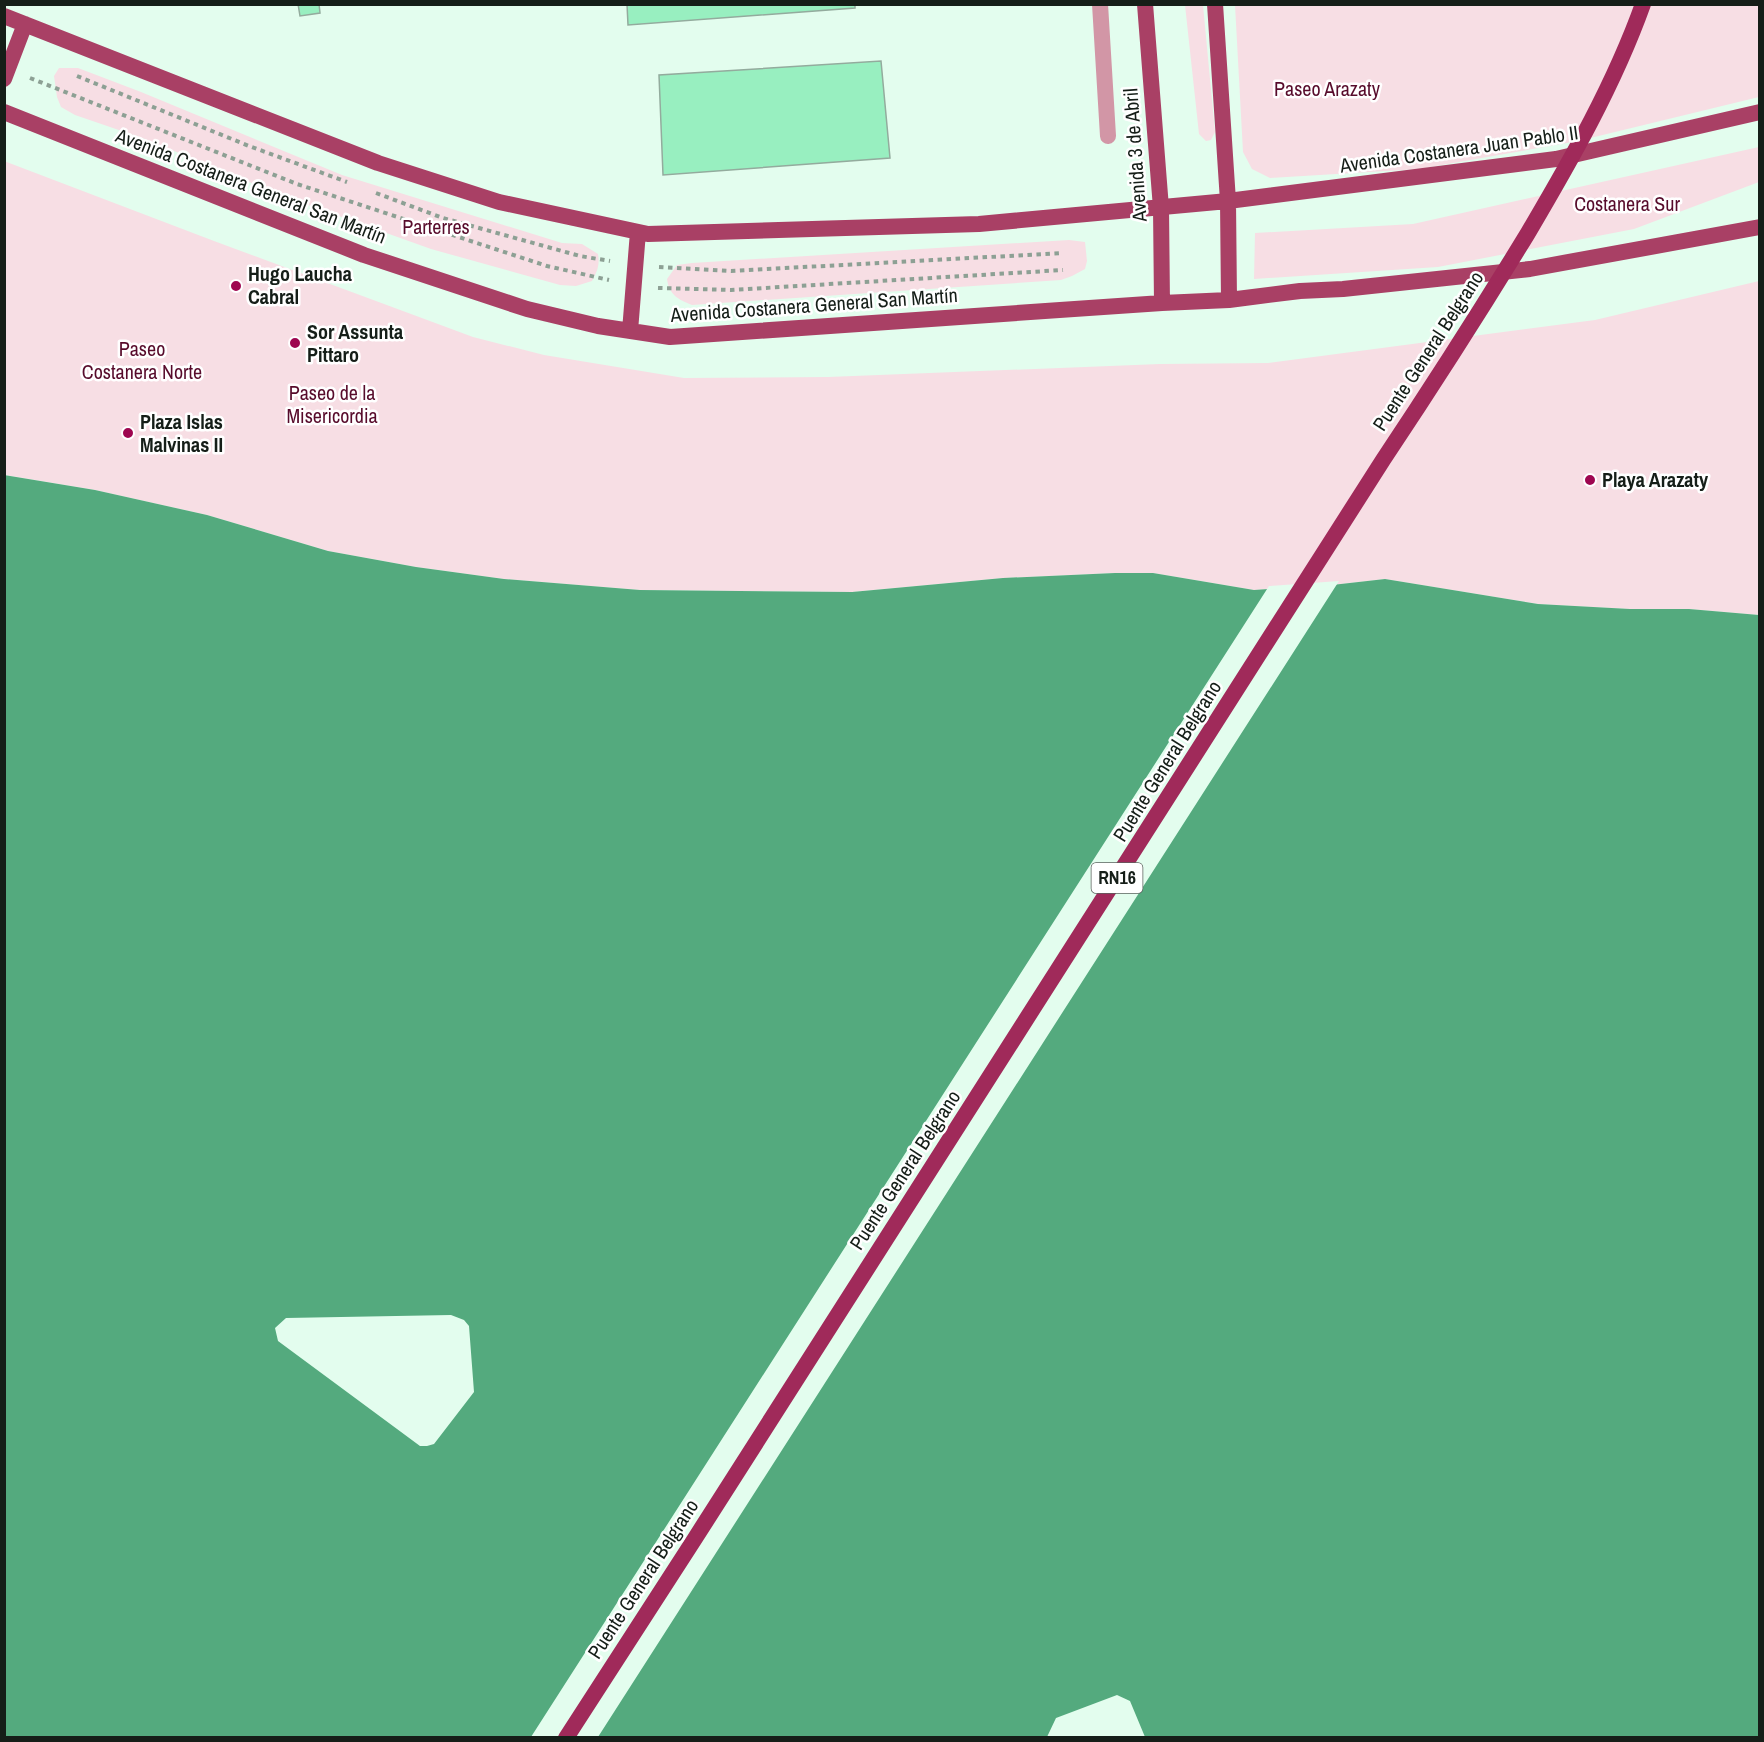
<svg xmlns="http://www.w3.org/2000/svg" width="1764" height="1742" font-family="'Archivo Narrow',sans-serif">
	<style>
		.green { fill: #f7dee4 }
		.water { fill: #54aa7e }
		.pier { fill: #e3fdee }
		.building { fill: #98efc0; stroke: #93ab9d; stroke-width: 1.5 }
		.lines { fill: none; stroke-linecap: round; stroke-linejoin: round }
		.path { stroke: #8da094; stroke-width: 4; stroke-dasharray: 4.5 4.5; stroke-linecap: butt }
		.pedestrian { stroke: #d296a6; stroke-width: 16 }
		.primary { stroke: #a94065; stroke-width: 16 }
		.trunk-bridge { stroke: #a02a5a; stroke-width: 16 }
		.poi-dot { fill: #9e0650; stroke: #fff; stroke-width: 2 }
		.labels { text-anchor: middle; stroke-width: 5; stroke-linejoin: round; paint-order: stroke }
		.shield { fill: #fff; stroke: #5b625d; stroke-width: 1.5 }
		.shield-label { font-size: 18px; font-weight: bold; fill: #151e18 }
		.park-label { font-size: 20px; fill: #570b2b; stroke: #fff }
		.street-label { font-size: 20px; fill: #151e18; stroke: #fff }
		.poi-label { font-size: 20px; font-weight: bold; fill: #151e18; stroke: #fff; text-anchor: start }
	</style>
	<rect width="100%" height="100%" fill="#e3fdee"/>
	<path class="green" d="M1185,5H1203L1215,132L1211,140L1206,141L1199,134Z
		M1235,5H1759V97L1578,141L1419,169L1270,178L1252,169L1243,152Z
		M59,68H78L141,92L342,175L562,243L582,244L598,254C600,265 597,272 592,281L576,286L560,285L431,249L283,196L145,139L75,115L61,107L57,97L54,76Z
		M1759,147V182L1634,229L1438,267L1254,279L1255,233L1413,224Z
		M4,161L214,241L473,337L544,355L684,378L828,377L1160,364L1268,363L1595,320L1759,281V615L1689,609H1630L1538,604L1385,579L1332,585L1254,590L1153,573H1115L1003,578L852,592L640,590L504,579L416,567L328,551L207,515L95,490L5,475Z
		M1069,240L1085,242L1087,261L1085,269L1072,276L1061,280L692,305C679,300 669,295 667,279L677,265L692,263Z"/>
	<path class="water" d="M4,475L95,490L207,515L328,551L416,567L504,579L640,590L852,592L1003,578L1115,573H1153L1254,590L1332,585L1385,579L1538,604L1630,609H1689L1759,615V1737H5Z"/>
	<path class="pier" d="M1339,581L598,1737H531L1269,586Z
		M451,1315L464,1320L469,1326L474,1392L434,1444L427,1446H420L278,1341L275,1328L286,1318Z
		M1117,1695L1130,1701L1145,1737H1047L1056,1718Z"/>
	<path class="building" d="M298,4H319L320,13L300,16Z
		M627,4H855V8L628,25Z
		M881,61L890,158L663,175L659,75Z"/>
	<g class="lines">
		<path class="path" d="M77,76L249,146L347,182
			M30,78L297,184L547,266L609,280
			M376,193L443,218L580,256L610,261
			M659,267L731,271L1063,253
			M658,288L731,290L1063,270"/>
		<path class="pedestrian" d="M1100,4L1108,136"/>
		<path class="primary" d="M1145,4L1161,208L1162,303
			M1215,4L1228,201L1229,300
			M4,16L378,163L499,202L648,234L979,224L1228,201L1556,159L1760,112
			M4,79L25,24
			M4,112L364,255L527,309L598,326L670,337L1162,303L1229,300L1300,291L1343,289L1530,269L1760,227
			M630,331L638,232"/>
		<path class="trunk-bridge" d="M566,1738L694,1540L1383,460C1433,385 1481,310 1528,233C1571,160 1614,85 1643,4"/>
	</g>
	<g class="poi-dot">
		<circle cx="236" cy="286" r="6"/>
		<circle cx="295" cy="343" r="6"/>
		<circle cx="128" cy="433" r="6"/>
		<circle cx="1590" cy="480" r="6"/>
	</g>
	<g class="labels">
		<rect class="shield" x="1091.5" y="863" width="51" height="30" rx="4.5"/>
		<g class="shield-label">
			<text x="1117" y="884">RN16</text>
		</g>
		<g class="park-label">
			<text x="1327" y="96">Paseo Arazaty</text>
			<text x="1627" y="211">Costanera Sur</text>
			<text x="436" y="234">Parterres</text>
			<text x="142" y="356">Paseo<tspan x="142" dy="23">Costanera Norte</tspan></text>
			<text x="332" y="400">Paseo de la<tspan x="332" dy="23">Misericordia</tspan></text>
		</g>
		<g class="street-label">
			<text transform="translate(1459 149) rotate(-8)" y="7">Avenida Costanera Juan Pablo II</text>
			<text transform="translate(1135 155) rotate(-94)" y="7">Avenida 3 de Abril</text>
			<text transform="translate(251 186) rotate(21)" y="7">Avenida Costanera General San Martín</text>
			<text transform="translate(814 305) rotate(-4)" y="7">Avenida Costanera General San Martín</text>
			<text transform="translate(1428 351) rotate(-57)" y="7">Puente General Belgrano</text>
			<text transform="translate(1167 761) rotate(-58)" y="7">Puente General Belgrano</text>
			<text transform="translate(905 1170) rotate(-57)" y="7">Puente General Belgrano</text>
			<text transform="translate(643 1579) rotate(-57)" y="7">Puente General Belgrano</text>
		</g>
		<g class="poi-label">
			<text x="248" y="281">Hugo Laucha<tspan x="248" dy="23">Cabral</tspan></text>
			<text x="307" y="339">Sor Assunta<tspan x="307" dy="23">Pittaro</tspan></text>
			<text x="140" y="429">Plaza Islas<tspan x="140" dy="23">Malvinas II</tspan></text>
			<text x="1602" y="487">Playa Arazaty</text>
		</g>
	</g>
	<rect width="1764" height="1742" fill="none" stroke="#151e18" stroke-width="12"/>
</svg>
